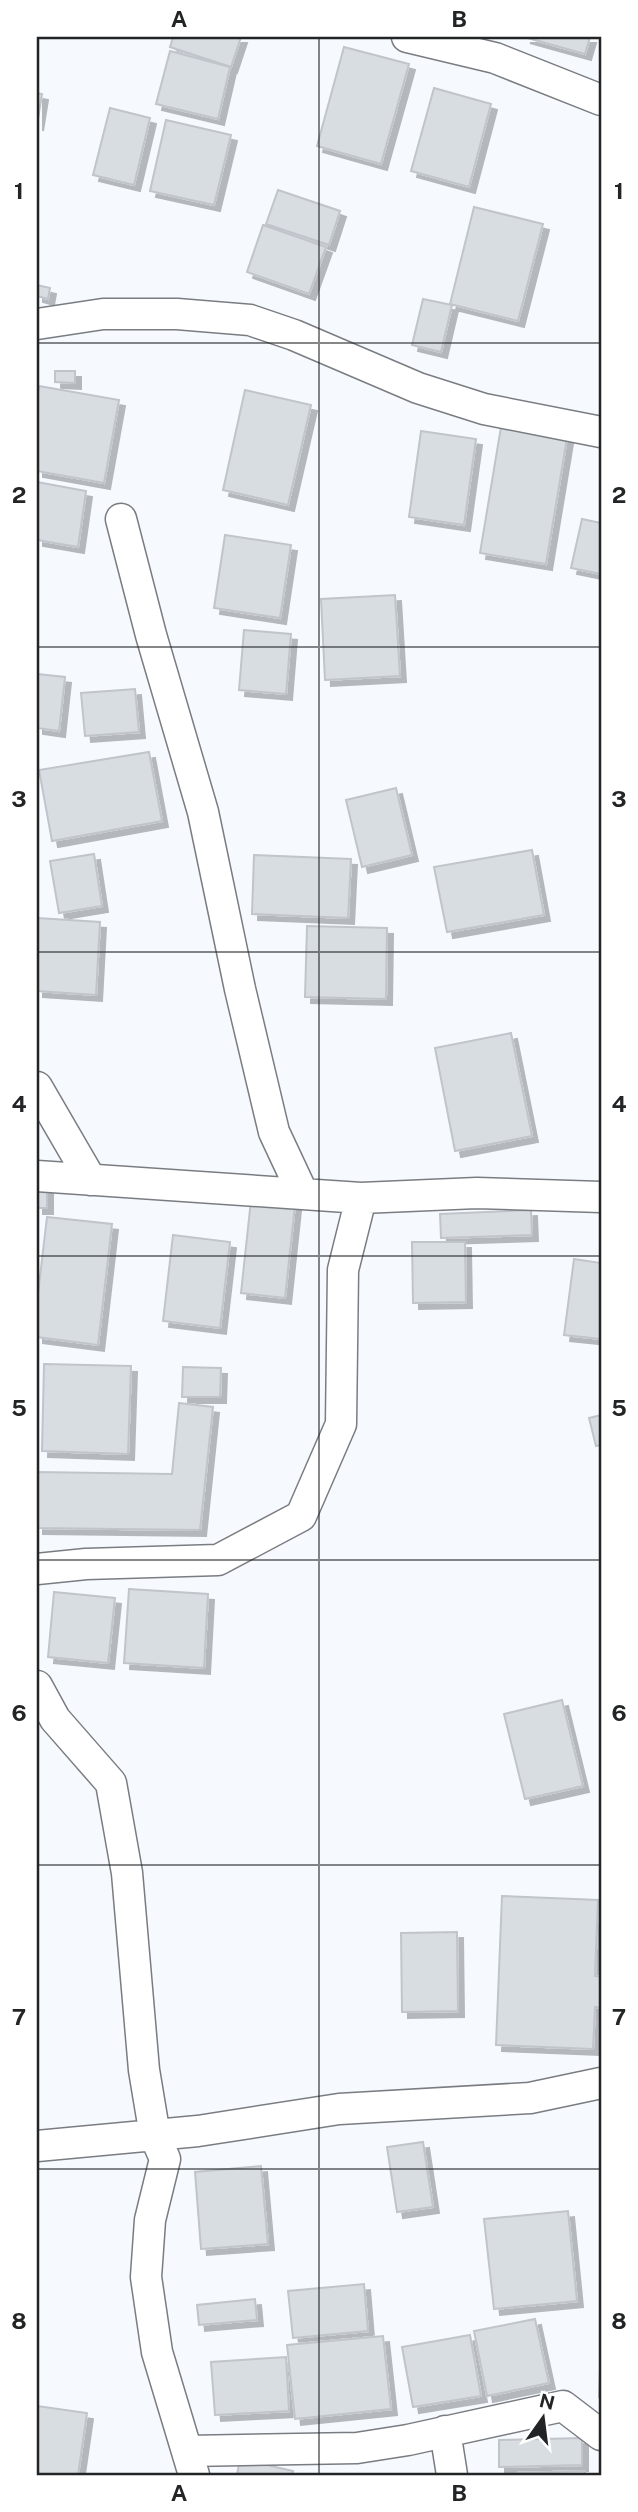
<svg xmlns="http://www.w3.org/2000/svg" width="638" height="2512" font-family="'Public Sans',sans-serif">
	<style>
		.building { fill: #d8dde2; stroke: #c1c5cb; stroke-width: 2; filter: url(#shadow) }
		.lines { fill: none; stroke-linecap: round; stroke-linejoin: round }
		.street-casing { stroke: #797d82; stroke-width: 33 }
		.street { stroke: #fff; stroke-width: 30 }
		.grid { fill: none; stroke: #232426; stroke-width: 2; stroke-opacity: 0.55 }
		.neatline { fill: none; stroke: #232426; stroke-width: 2.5 }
		.grid-label { font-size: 23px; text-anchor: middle; font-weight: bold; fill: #232426 }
	</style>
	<defs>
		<filter id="shadow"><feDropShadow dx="6" dy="6" stdDeviation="0" flood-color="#0004"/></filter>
	</defs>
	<rect width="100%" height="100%" fill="#f6faff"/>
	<path class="building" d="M173,37H241L231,67L170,47Z
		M524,37H590L585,54Z
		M344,47L409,64L381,164L317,146Z
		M170,51L230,67L218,119L156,104Z
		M434,88L491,104L469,187L411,171Z
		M37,93L42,94L37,125Z
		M110,108L150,118L134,185L93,175Z
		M166,120L231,135L214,205L150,191Z
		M278,190L340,211L329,245L266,224Z
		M474,207L543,224L518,321L450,304Z
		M263,225L326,247L309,294L247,272Z
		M37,285L50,288L48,299L37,296Z
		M423,299L452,305L441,352L412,345Z
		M55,371H75V383L55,382Z
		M39,386L119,400L104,483L37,471V399Z
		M245,390L311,405L288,505L223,490Z
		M502,421L568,432L546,564L480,553Z
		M421,431L476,439L464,525L409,517Z
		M37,482L86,491L78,547L37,540Z
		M582,519L601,523V574L571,568Z
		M225,535L291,545L280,618L214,608Z
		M395,595L400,676L325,680L321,599Z
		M244,630L291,634L286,694L239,690Z
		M37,674L65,677L59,731L37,728Z
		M135,689L139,732L85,736L81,693Z
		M149,752L162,821L52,841L39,770Z
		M396,788L412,855L362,867L346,800Z
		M532,850L544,915L447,932L434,867Z
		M94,854L102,906L59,913L50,861Z
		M254,855L351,859L348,918L252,914Z
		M37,918L100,922L96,995L37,991Z
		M307,926L387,928L386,999L305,997Z
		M511,1033L532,1136L455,1151L435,1048Z
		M37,1181H47V1208H37Z
		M251,1200L295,1205L285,1298L241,1293Z
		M531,1210L532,1235L441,1238L440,1214Z
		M47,1217L112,1224L98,1345L37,1337V1302Z
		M173,1235L230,1242L220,1328L163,1321Z
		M412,1242H465L466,1302L413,1303Z
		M574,1259L601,1263V1339L564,1335Z
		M44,1364L131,1366L128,1454L42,1451Z
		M183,1367L221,1368L220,1397H182Z
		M179,1403L213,1407L200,1530L37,1528V1472L172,1474Z
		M601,1415V1445L596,1446L589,1418Z
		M129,1589L208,1594L204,1668L124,1663Z
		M54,1592L115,1598L108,1663L48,1657Z
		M562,1700L583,1786L525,1799L504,1714Z
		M502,1896L598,1900L595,1976L601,1977V2008L595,2007L593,2049L496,2045Z
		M457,1932L458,2011L402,2012L401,1933Z
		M423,2142L433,2207L397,2212L387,2147Z
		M261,2166L268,2244L201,2249L195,2172Z
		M568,2211L577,2301L494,2309L484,2219Z
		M364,2284L368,2331L293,2338L288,2291Z
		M255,2299L257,2320L199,2325L197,2305Z
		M535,2319L549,2383L487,2396L474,2331Z
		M470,2335L481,2396L413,2407L402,2347Z
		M383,2336L391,2409L295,2419L287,2345Z
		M601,2339V2397H599Z
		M286,2357L289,2411L215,2415L211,2362Z
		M37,2406L87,2413L78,2475H37Z
		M582,2438V2465L499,2467V2440Z
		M240,2459L293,2471L292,2475H237Z
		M585,2471V2475H517V2473Z"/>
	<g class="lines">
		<g class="street-casing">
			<path id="street" d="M407,37L495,58L601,100
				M37,324L103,314H177L250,320L294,335L418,388L484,409L601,432
				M121,519L151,635L203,812L240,989L274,1132L303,1194
				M37,1087L91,1180
				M37,1176L361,1198
				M37,1569L86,1564L218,1560L301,1516L341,1424L343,1270L361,1198L477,1193L601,1197
				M37,1686L55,1719L111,1783L127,1873L144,2070L155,2136L165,2159L150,2220L146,2277L157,2352L194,2475
				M37,2146L198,2131L339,2109L530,2098L601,2083
				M445,2431L452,2475
				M188,2451L357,2448L408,2440L563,2406L601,2435"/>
		</g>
		<use href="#street" class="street"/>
	</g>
	<path class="grid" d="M319,37V2475M37,343H601M37,647H601M37,952H601M37,1256H601M37,1560H601M37,1865H601M37,2169H601"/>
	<rect width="638" height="2512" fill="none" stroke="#ffffff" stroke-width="77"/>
	<g transform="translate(543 2418) rotate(14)" stroke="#ffffff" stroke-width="5" paint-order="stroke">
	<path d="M0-5L12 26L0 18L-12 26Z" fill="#232426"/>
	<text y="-10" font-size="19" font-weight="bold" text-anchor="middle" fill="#232426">N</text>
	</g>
	<rect x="38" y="38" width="562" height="2436" class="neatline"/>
	<g class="grid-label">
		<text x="179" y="27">A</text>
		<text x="459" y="27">B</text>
		<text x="19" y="199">1</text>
		<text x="619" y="199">1</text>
		<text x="19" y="503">2</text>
		<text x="619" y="503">2</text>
		<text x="19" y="807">3</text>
		<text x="619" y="807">3</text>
		<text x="19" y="1112">4</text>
		<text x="619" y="1112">4</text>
		<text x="19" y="1416">5</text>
		<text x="619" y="1416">5</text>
		<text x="19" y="1721">6</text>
		<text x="619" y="1721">6</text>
		<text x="19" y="2025">7</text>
		<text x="619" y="2025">7</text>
		<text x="19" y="2329">8</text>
		<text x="619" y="2329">8</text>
		<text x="179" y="2501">A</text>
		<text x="459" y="2501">B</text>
	</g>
</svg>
